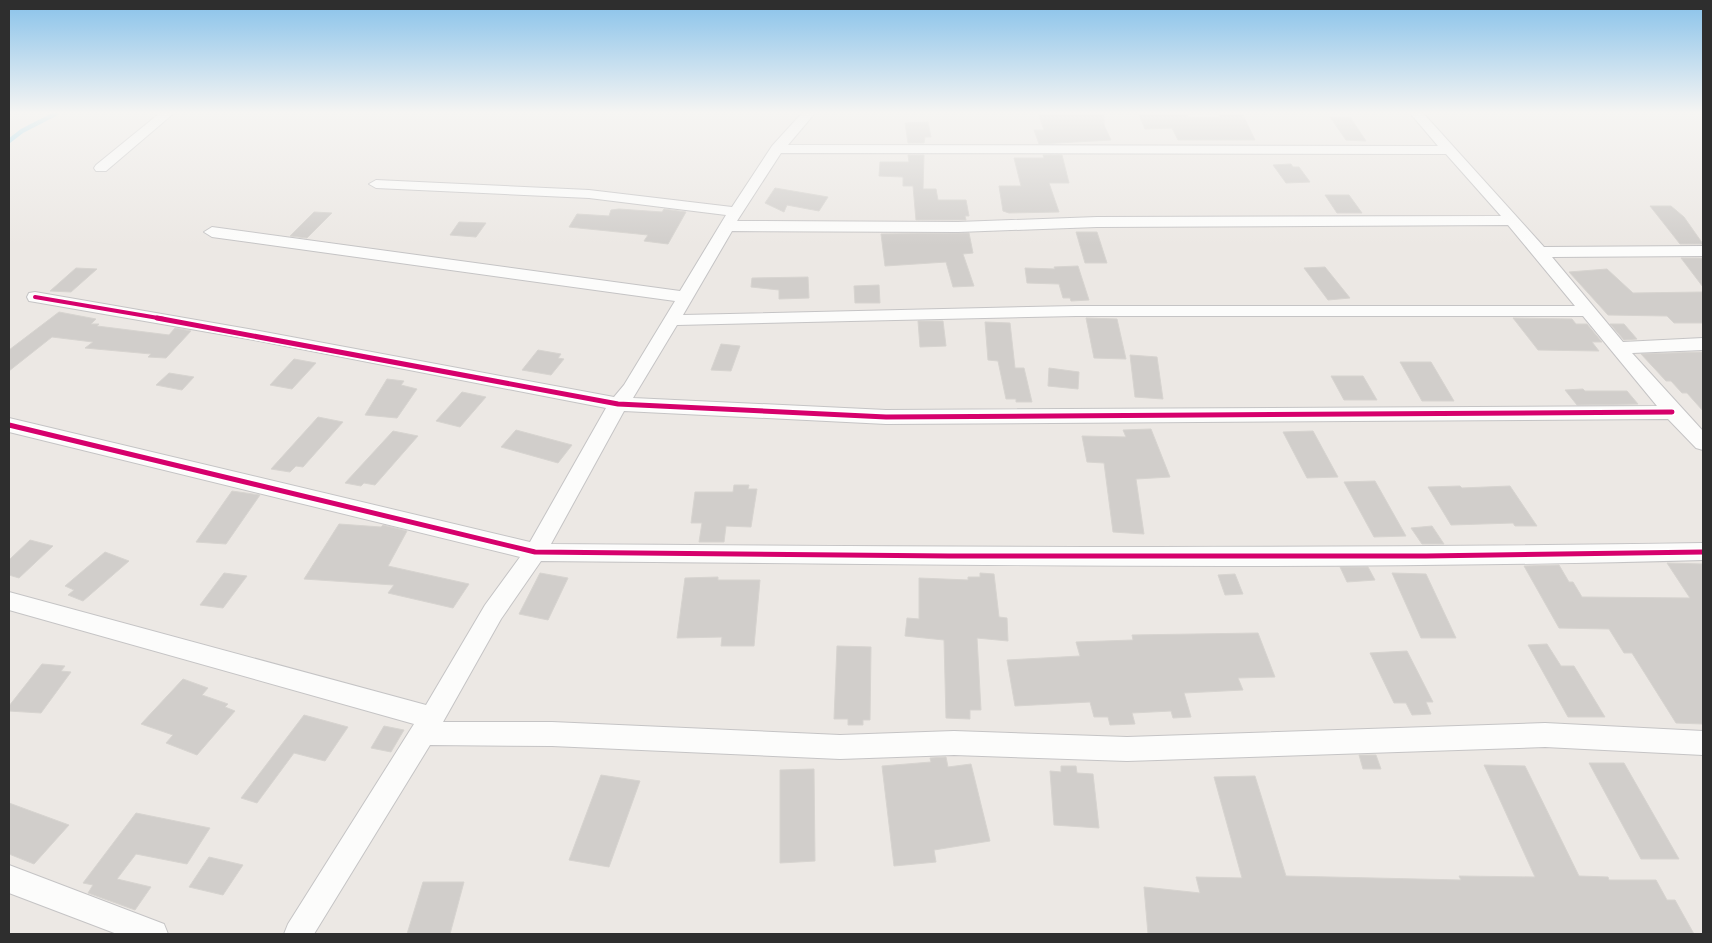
<svg xmlns="http://www.w3.org/2000/svg" width="1712" height="943" font-family="'Nunito Sans',sans-serif">
	<style>
		.lines { fill: none; stroke-linecap: round; stroke-linejoin: round }
		.stream { stroke: #99d6ec; stroke-width: 4.5 }
		.building { fill: #d1cecb; stroke: #d7d4d0 }
		.minor-casing { stroke: #c5c4c5; stroke-width: 2 }
		.minor { fill: #fcfcfb; fill-rule: evenodd }
		.cycleway-far1-casing { stroke: #fff; stroke-width: 6 }
		.cycleway-casing { stroke: #fff; stroke-width: 8 }
		.cycleway-far1 { stroke: #d6006c; stroke-width: 4 }
		.cycleway { stroke: #d6006c; stroke-width: 5 }
	</style>
	<rect width="100%" height="100%" fill="#ece8e4"/>
	<g class="lines">
		<path class="stream" d="M9,141L22,131L57,113"/>
	</g>
	<path class="building" d="M1038,113H1104V125L1111,140L1039,144L1034,130H1044Z
		M1138,113H1187L1189,117H1220L1218,113H1242L1255,140H1178L1172,128L1145,129Z
		M1330,117H1350L1366,141L1346,140Z
		M928,122L931,137H925L924,143H908L905,123Z
		M908,155H924L923,189H936L938,200H966L969,216H965L966,220H916L913,186H903V177L879,176L880,162H909Z
		M1043,155H1062L1069,183H1049L1059,212L1009,213L1003,211L999,186H1021L1014,158H1044Z
		M1291,164L1293,167H1299L1310,182L1286,183L1273,165Z
		M775,188L828,197L819,211L787,205L784,212L765,203Z
		M1325,195H1349L1362,213H1337Z
		M1650,206H1671L1684,217L1703,244H1680Z
		M619,209L662,212L664,209L686,212L668,244L644,241L648,235L569,227L577,214L609,216L611,210Z
		M314,212L332,213L307,238L290,236Z
		M459,222L486,223L476,237L450,235Z
		M1076,232H1097L1107,263H1085Z
		M969,233L973,253L963,254L974,286L953,287L946,262L885,266L881,234Z
		M1681,258H1703V287Z
		M1078,266L1089,300L1071,301L1070,298H1063L1059,284L1027,283L1025,268L1055,269L1054,267Z
		M1325,267L1350,298L1328,300L1304,268Z
		M76,268L97,269L71,292L50,291Z
		M1607,269L1633,293L1703,292V323H1674L1667,316L1608,315L1569,272Z
		M808,277L809,298L779,299V290L751,287L752,278Z
		M879,285L880,303H855L854,286Z
		M59,312L96,319L91,324H99L97,326L169,335L175,328L191,331L166,358L148,357L151,354L85,348L93,342L52,337L9,371V350Z
		M1086,318L1117,319L1126,359L1094,358Z
		M1513,318L1572,319L1576,324H1587L1602,342H1592L1599,351L1538,350Z
		M918,321H943L946,346L920,347Z
		M985,322L1010,323L1015,368H1024L1032,402H1016V399H1006L998,361L988,360Z
		M1610,324H1624L1637,339L1624,340Z
		M721,344L740,346L731,371L711,370Z
		M538,350L561,354L558,358L564,359L551,375L522,370Z
		M1703,352V411L1687,393H1682L1671,381H1666L1641,354Z
		M1130,355L1157,357L1163,399L1135,397Z
		M294,359L316,363L292,389L270,385Z
		M1400,362H1431L1454,401H1422Z
		M1049,368L1079,372L1078,389L1048,386Z
		M169,373L194,377L182,390L156,385Z
		M1331,376H1363L1377,400H1344Z
		M387,379L404,381L401,385L417,389L397,418L365,415Z
		M1583,389L1585,391H1627L1638,404L1577,405L1565,390Z
		M462,392L486,397L460,427L436,421Z
		M318,417L343,422L303,467L296,466L290,472L271,469Z
		M1151,429L1170,477L1136,479L1144,534L1113,532L1104,463L1087,462L1082,436L1126,437L1123,430Z
		M516,430L572,445L558,463L501,447Z
		M393,431L418,436L375,485L364,483L361,486L345,483Z
		M1313,431L1338,477L1307,478L1283,432Z
		M1375,481L1406,536L1374,537L1344,482Z
		M734,485H749L748,489H757L751,527L726,526L724,542H699L702,523H691L695,492H733Z
		M1460,486L1462,488L1510,486L1537,526H1515L1513,523L1451,525L1428,487Z
		M232,491L260,495L226,544L196,542Z
		M339,524L381,527L383,525L407,531L388,566L469,584L453,608L388,593L394,585L304,579Z
		M1432,526L1444,544H1422L1411,528Z
		M30,540L53,546L19,578L9,575V560Z
		M105,552L129,561L83,601L68,595L74,590L65,586Z
		M1667,563L1703,564V724L1676,723L1632,653H1624L1609,629L1559,628L1524,566L1559,565L1569,582H1573L1582,597L1690,598Z
		M1340,567H1368L1375,580L1347,582Z
		M224,573L247,576L223,608L200,605Z
		M540,573L568,578L548,620L519,614Z
		M980,573L994,574L999,617L1007,618L1008,641L977,638L981,710H970V719L946,718L944,640L905,636L907,618L919,619V578L968,580V577H980Z
		M1392,573L1426,574L1456,638H1421Z
		M1235,574L1243,594L1225,595L1218,575Z
		M718,577V580H760L754,646H721L722,637L677,638L685,578Z
		M1258,633L1275,677L1238,678L1243,690L1184,693L1191,717L1173,718L1171,711L1132,713L1135,724L1110,725L1108,717H1094L1090,702L1015,706L1007,660L1080,656L1076,642L1133,640L1132,635Z
		M1547,644L1561,666H1574L1605,717H1568L1528,645Z
		M837,646L871,647L870,720H863V725H848V719H834Z
		M1407,651L1433,702H1426L1431,714L1412,715L1406,703H1394L1370,653Z
		M42,664L65,666L61,671L71,672L41,713L9,711V706Z
		M183,679L208,688L202,695L228,704L225,707L235,711L197,755L166,743L173,735L141,724Z
		M304,715L348,727L325,761L294,753L257,803L241,798Z
		M384,726L404,730L391,752L371,748Z
		M1359,755H1376L1381,769H1363Z
		M946,757L948,767L971,764L990,841L934,850L936,862L894,866L882,766L931,762L930,758Z
		M1589,763H1624L1679,859H1641Z
		M1484,765L1525,766L1579,876L1608,877L1609,880H1656L1667,900H1675L1694,934H1148L1144,887L1200,893L1196,877L1242,878L1214,777L1255,776L1286,876L1461,880L1459,876L1535,877Z
		M1061,766H1076L1077,773L1093,774L1099,828L1054,825L1050,771L1061,772Z
		M814,769L815,861L780,863V770Z
		M601,775L640,781L609,867L569,860Z
		M9,803L69,825L34,864L9,854Z
		M136,813L210,828L187,864L136,854L117,879L151,887L135,910L88,893L93,885L83,883Z
		M209,857L243,865L223,895L189,887Z
		M423,882H464L450,934H407Z"/>
	<g class="lines">
		<g class="minor-casing">
			<path id="minor" d="M160,113H174L106,171H96L94,168L96,165Z
				M802,113H815L788,145L1438,146L1410,113H1423L1544,247L1703,246V256L1552,257L1623,342L1703,338V350L1632,353L1703,431V450L1696,448L1668,419L886,424L624,411L551,544C935,547 1319,549 1703,543V560C1316,571 928,564 541,561L501,619L443,722H552L840,735L954,731L1127,737L1545,723L1703,731V755L1545,747L1127,761L954,755L840,759L552,746L430,745L314,934H284L288,924L414,724L9,610V592L426,705L485,605L520,557L9,432V418L530,542L606,408L254,340L35,302L29,301L27,297L29,293L35,292L254,330L614,397L624,385L675,301L212,237L204,232L212,227L680,291L726,215L589,198L376,188L369,184L376,180L589,190L732,207L772,146ZM781,153L1446,154L1501,216L1097,217L958,222L737,221ZM1508,225L1575,306H1076L683,315L732,231L958,232L1097,227ZM1076,316H1583L1657,406L886,410L633,398L677,325Z
				M9,865L164,924L168,934H117L9,893Z"/>
		</g>
		<use href="#minor" class="minor"/>
		<g class="cycleway-far1-casing">
			<path id="cycleway-far1" d="M35,297L164,319"/>
		</g>
		<g class="cycleway-casing">
			<path id="cycleway" d="M157,318L618,404L886,417L1672,412
				M9,425L535,552L949,556H1426L1703,552"/>
		</g>
		<use href="#cycleway-far1" class="cycleway-far1"/>
		<use href="#cycleway" class="cycleway"/>
	</g>
	<linearGradient id="sky" x2="0" y2="1"><stop stop-color="#88c2ea"/><stop offset="0.46" stop-color="#f6f5f3"/><stop offset="1" stop-color="#f6f5f3" stop-opacity="0"/></linearGradient>
	<rect width="1712" height="245" fill="url(#sky)"/>
	<rect width="1712" height="943" fill="none" stroke="#2e2e2e" stroke-width="20"/>
</svg>
